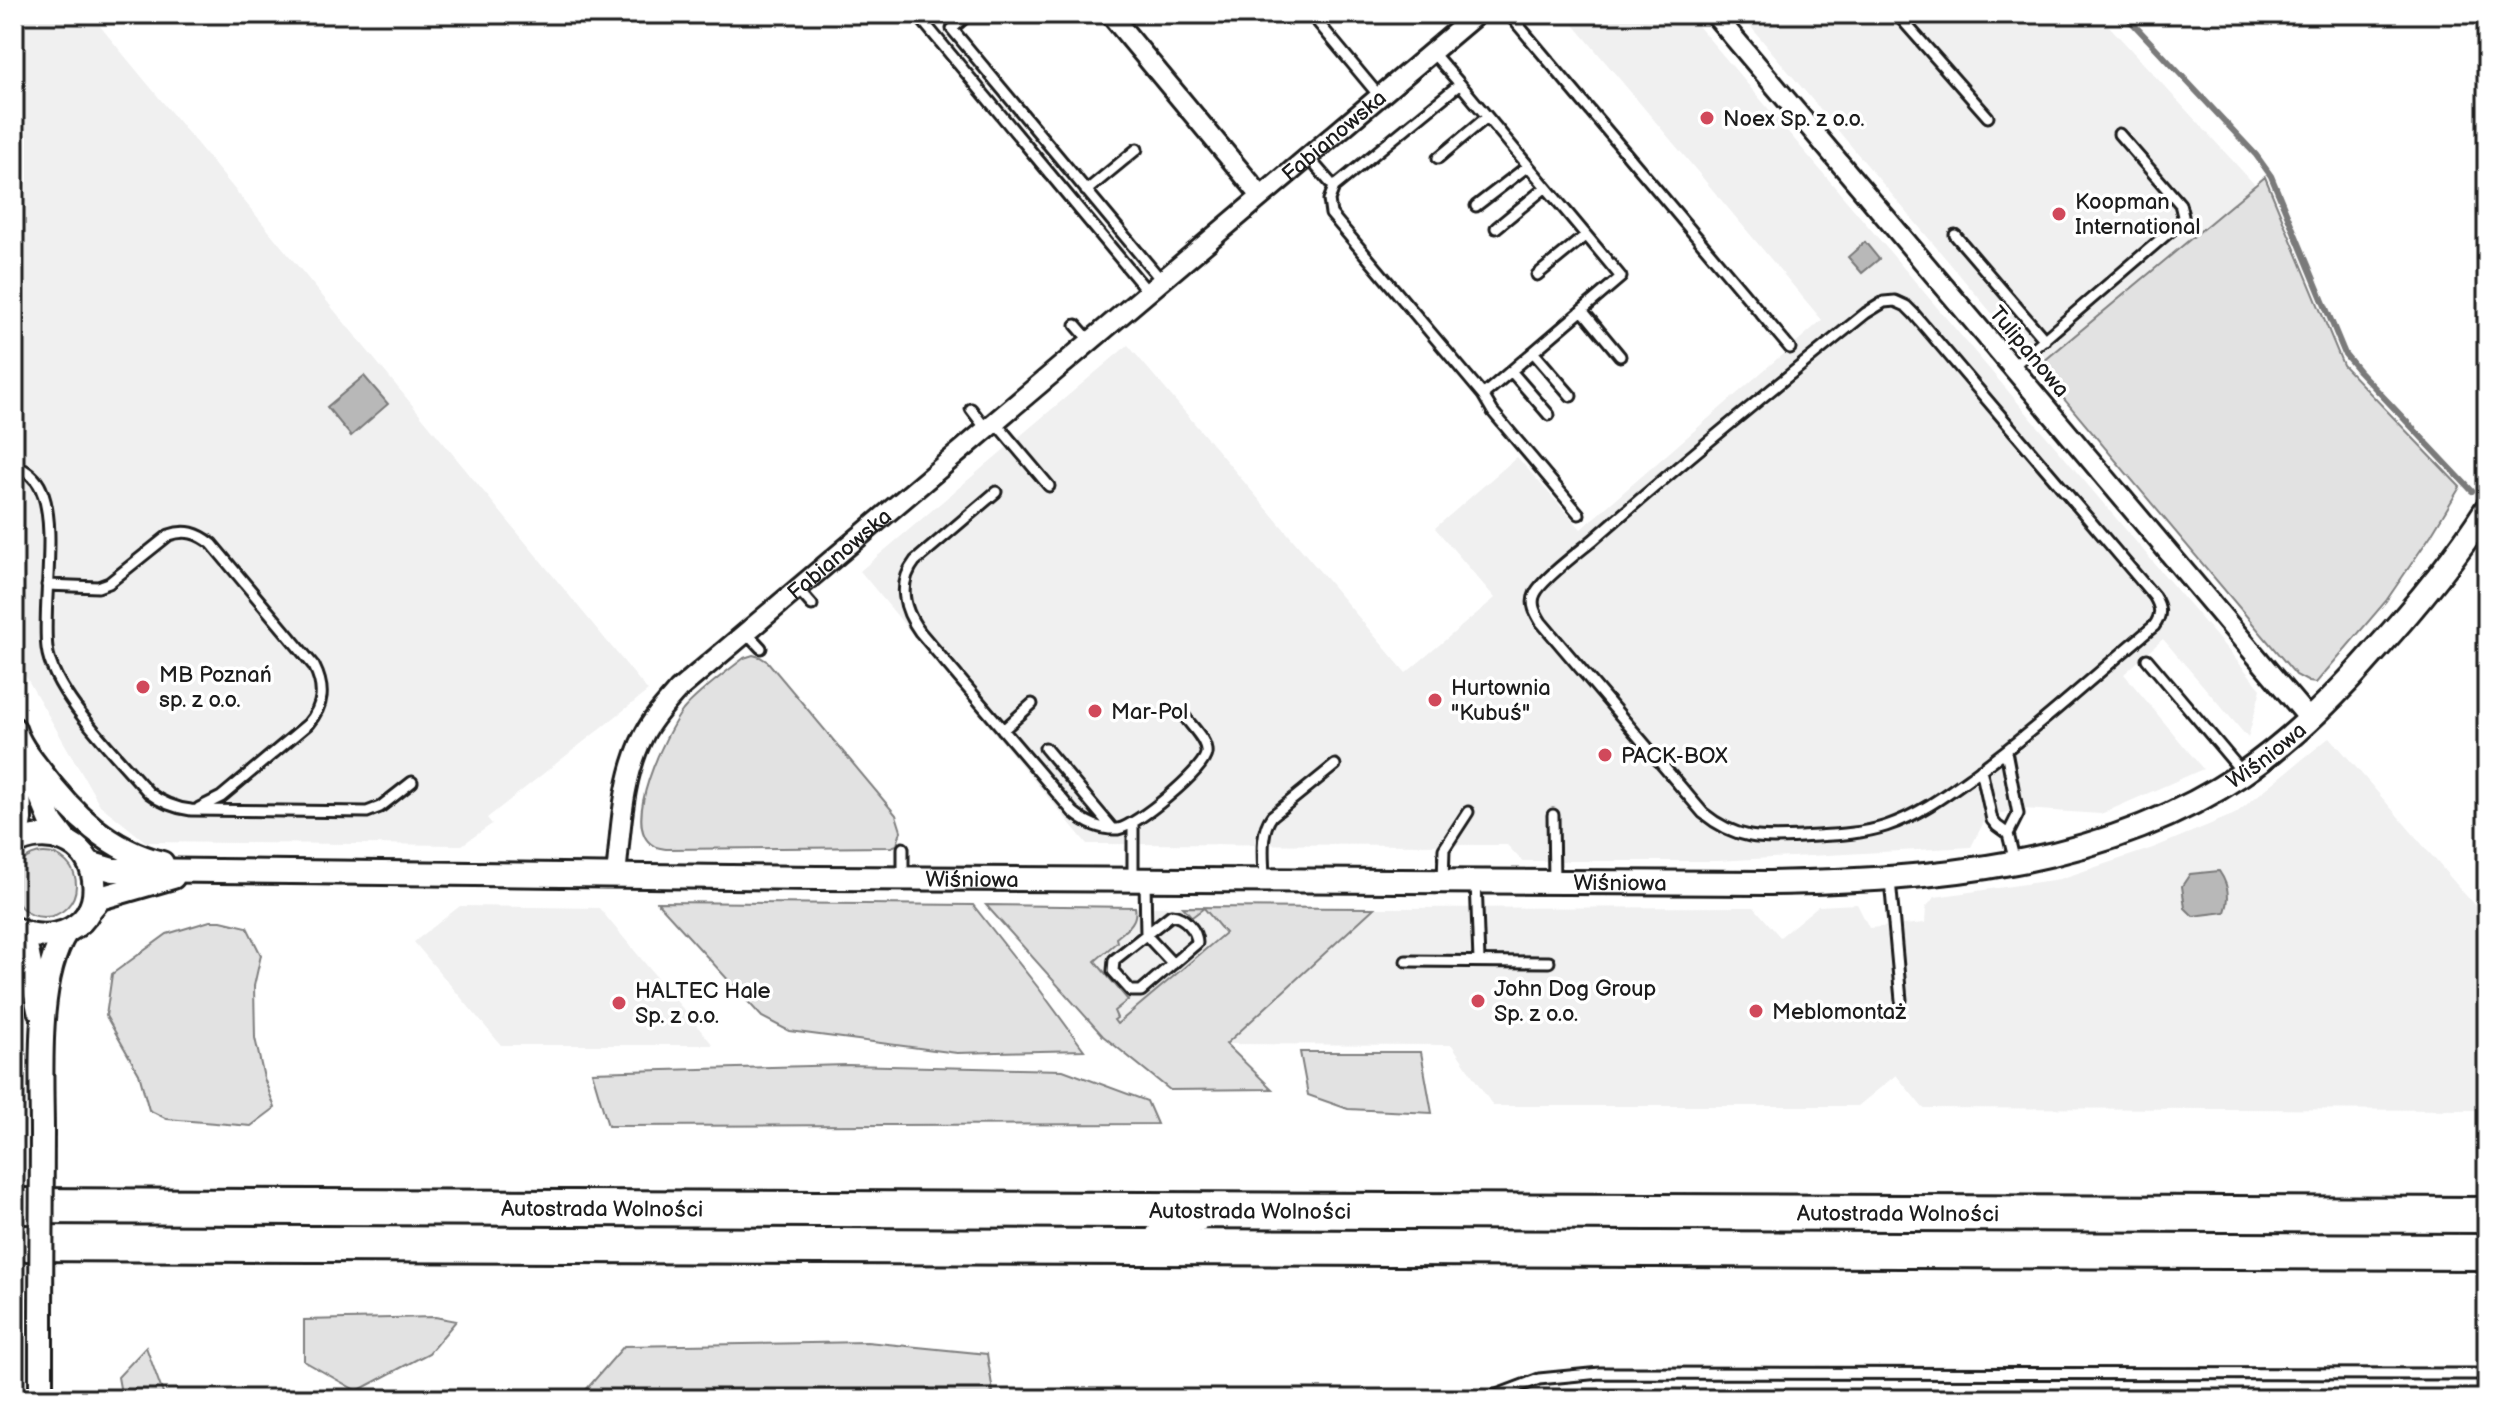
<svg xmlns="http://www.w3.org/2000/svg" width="2501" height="1413" font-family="'Balsamiq Sans',sans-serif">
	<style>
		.built { fill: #f0f0f0 }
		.green { fill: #e2e2e2; stroke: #7f7f7f; stroke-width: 2 }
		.water { fill: #b8b8b8; stroke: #7a7a7a; stroke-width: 2 }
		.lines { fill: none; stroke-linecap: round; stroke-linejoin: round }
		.stream { stroke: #7a7a7a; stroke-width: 6 }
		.service-casing { stroke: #1c1c1c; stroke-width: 15 }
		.minor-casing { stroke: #1c1c1c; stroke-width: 24 }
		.tertiary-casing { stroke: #1c1c1c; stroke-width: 28 }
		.motorway-casing { stroke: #1c1c1c; stroke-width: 40 }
		.service { stroke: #fff; stroke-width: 9 }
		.minor { stroke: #fff; stroke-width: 18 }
		.tertiary { stroke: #fff; stroke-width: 22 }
		.motorway { stroke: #fff; stroke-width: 34 }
		.tertiary-bridge-casing { stroke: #1c1c1c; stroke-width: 28; stroke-linecap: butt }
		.tertiary-bridge { stroke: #fff; stroke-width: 22 }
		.poi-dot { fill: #d1495b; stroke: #fff; stroke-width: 3 }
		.labels { text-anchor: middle; stroke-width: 7; stroke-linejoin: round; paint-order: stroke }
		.poi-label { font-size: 22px; fill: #1c1c1c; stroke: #fff; text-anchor: start }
		.street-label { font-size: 22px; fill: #1c1c1c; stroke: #fff }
	</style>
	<rect width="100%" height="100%" fill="#fff"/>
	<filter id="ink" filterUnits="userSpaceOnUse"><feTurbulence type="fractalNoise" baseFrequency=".0125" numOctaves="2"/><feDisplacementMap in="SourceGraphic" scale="16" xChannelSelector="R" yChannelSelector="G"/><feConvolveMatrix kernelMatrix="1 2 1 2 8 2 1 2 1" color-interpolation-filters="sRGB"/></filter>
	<g filter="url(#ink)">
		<path class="built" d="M14,14H90L648,691L487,818L492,824L462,845L146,842L100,805L25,675L14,637Z
			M1565,14H1688L2261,689L2248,738L2163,639L2124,674L2203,769L2101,814L2023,809L1987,816L1971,847L1717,861H1522L1507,845L1087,844L860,571L1128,345L1406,673L1495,598L1435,528L1517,457L1581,529L1822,320Z
			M1740,14H2098L2255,185L2037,367Z
			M2330,737L2487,920V1110L1923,1108L1896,1075L1858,1106H1493L1452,1045L1225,1044L1374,908L1754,907L1780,937L1818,906L1857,904L1869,928L1925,923L1926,907L1935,897L2060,879L2153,848L2235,814Z
			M460,906L599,908L713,1045H501L414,942Z
			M1256,906L1103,1036L1049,973L1129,907Z"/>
		<path class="green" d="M2265,177L2343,365L2460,487L2431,535L2386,601L2316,683L2309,682L2296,675L2037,367Z
			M753,655L760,657L768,662L896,815L901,831L897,845L891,847L666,849C662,848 657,848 654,846C619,827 666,732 683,710C698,692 725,673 744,658Z
			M12 885a32 32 0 1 1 64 0a32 32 0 1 1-64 0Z
			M657,902L973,905L1040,990L1084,1050L957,1053L789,1031L762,1017Z
			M986,905L1135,907C1138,922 1127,929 1116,938L1117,942L1095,961L1128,1000L1114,1011L1117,1018L1114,1020L1117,1024L1225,933L1204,908L1192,917L1183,907L1374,908L1226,1044L1272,1089L1170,1090L1103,1036Z
			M210,921H221L247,927L261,955L254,986L255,1038L264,1078L275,1108L251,1126L167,1119L149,1110L139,1074L106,1016L112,974L167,934Z
			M1300,1052H1421L1432,1113L1348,1109L1308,1095Z
			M847,1065L1063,1070L1147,1101L1157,1124L608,1126L592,1072Z
			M435,1317L456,1321L429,1353L357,1391L304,1361V1320Z
			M14,1327H23V1399H14Z
			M867,1342L987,1354L993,1392L985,1399H578L624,1346Z
			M146,1347L165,1399H122L118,1377Z"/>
		<path class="water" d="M1865,242L1879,259L1862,273L1848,257Z
			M364,376L388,404L351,436L327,407Z
			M2219,871C2228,884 2231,897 2225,912L2193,916L2185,908L2182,886L2190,874Z"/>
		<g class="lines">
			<path class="stream" d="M2124,14L2256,155L2271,176L2345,354L2359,371L2472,491"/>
			<g class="service-casing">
				<path id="service" d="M917,14L1148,292
					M969,14L952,29L1162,281
					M1311,14L1380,97
					M1509,14L1790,348
					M1897,14L1988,117
					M1308,157L1334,187L1460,84L1432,52
					M1438,158L1487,117
					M1334,187L1329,200L1331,214L1483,395L1621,277L1460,84
					M1086,191L1137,149
					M1476,206L1528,166
					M1496,228L1546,187
					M1955,235L2045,340
					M1537,275L1586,235
					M1895,301L1906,306L1914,314L2154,596C2161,607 2162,615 2154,626C2095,675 2038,728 1975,774C1947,794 1919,815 1886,826C1858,835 1829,835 1801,837C1761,839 1736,840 1703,813L1541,622C1536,614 1530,604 1535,594C1541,580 1580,551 1593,540C1682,462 1774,387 1866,313L1884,302Z
					M1582,310L1620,356
					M1076,325L1090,341
					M1533,352L1571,396
					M2012,367L2182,221L2183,216L2180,204L2119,134
					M1511,371L1549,415
					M1483,395L1493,412L1579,514
					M971,409L986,429
					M995,422L1049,486
					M14,465C26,470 36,477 41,489C58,525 42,606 47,648C52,693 119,758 149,793C162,803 174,808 191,810L367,812L380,807L412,782
					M996,492L915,561C897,584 904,610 920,632L1073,812C1086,823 1101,830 1118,829C1135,827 1203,771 1206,754C1208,741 1192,727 1185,717
					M47,585L98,587L109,583L169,535C186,529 198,533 212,544L314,666C325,688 324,705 308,724L221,797L199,808
					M797,588L812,605
					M746,632L761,648
					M2147,659L2243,773
					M1003,730L1032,704
					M1045,748L1113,829
					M2006,751L2018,814L2008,834
					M1981,769L1992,820L1997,826L2008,834L2015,862
					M1553,815L1554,882
					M1133,823V880
					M903,876V848
					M1145,880L1146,935L1173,964
					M1264,880C1264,860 1259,833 1272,816L1335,765
					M1890,880L1901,1000
					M1443,881L1444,849L1468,812
					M1476,881L1479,961
					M1171,915C1184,916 1197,930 1197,943L1141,991H1131L1113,971L1114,960Z
					M1406,961L1549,962
					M1152,1231L1201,1226
					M1486,1399L1539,1379L1600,1373L2487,1374"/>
			</g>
			<g class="minor-casing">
				<g id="minor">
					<path d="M1110,14L1261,196"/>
					<path d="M1714,14L2310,720"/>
					<path id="s1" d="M616,876C621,830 622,778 644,735C652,719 665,705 678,690L1477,14"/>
				</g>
			</g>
			<g class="tertiary-casing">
				<g id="tertiary">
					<path d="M14,729C19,745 30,758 40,771C72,814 109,850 162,863"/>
					<path d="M31,773L52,823L65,840"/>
					<path d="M16,842L20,819L18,742"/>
					<path d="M14,844C45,826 89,840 94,880C100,928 52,947 14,929"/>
					<path id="s2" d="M89,863L113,870H125L817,878L1770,883C1931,880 2104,867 2242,774C2292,740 2335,697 2375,651C2416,606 2454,560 2487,508"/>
					<path d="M89,911L100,898L173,877"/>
					<path d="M18,931L26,945L39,1010"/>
					<path d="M42,1133C42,1076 35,979 66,932"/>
					<path d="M41,1399V1315"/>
				</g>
			</g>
			<g class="motorway-casing">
				<g id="motorway">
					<path id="s3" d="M14,1206L2487,1215"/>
					<path d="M14,1243L2487,1252"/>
				</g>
			</g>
			<use href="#service" class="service"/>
			<use href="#minor" class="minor"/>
			<use href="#tertiary" class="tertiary"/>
			<use href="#motorway" class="motorway"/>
			<g class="tertiary-bridge-casing">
				<path id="tertiary-bridge" d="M41,1315L42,1133"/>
			</g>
			<use href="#tertiary-bridge" class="tertiary-bridge"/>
		</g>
	</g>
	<g class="poi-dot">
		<circle cx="1707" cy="118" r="8"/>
		<circle cx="2059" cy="214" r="8"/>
		<circle cx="143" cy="687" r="8"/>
		<circle cx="1435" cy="700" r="8"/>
		<circle cx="1095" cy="711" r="8"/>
		<circle cx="1605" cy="755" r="8"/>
		<circle cx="1478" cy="1001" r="8"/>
		<circle cx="619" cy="1003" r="8"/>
		<circle cx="1756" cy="1011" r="8"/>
	</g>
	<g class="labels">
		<g class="poi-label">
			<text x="1723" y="126">Noex Sp. z o.o.</text>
			<text x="2075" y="209">Koopman<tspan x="2075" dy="25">International</tspan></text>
			<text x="159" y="682">MB Poznań<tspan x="159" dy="25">sp. z o.o.</tspan></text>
			<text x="1451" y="695">Hurtownia<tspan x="1451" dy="25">"Kubuś"</tspan></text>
			<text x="1111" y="719">Mar-Pol</text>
			<text x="1621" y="763">PACK-BOX</text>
			<text x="1494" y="996">John Dog Group<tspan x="1494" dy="25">Sp. z o.o.</tspan></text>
			<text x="635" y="998">HALTEC Hale<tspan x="635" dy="25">Sp. z o.o.</tspan></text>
			<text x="1772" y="1019">Meblomontaż</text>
		</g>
		<g class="street-label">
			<text dy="8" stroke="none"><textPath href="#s1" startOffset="1060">Fabianowska</textPath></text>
			<text transform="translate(2030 351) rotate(50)" y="8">Tulipanowa</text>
			<text dy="8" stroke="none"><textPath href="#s1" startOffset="412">Fabianowska</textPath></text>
			<text dy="8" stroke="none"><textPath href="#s2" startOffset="2204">Wiśniowa</textPath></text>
			<text dy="8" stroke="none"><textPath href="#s2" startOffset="884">Wiśniowa</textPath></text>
			<text dy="8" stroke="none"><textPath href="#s2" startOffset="1532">Wiśniowa</textPath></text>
			<text dy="8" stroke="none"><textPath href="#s3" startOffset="588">Autostrada Wolności</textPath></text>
			<text dy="8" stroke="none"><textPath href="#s3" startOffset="1236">Autostrada Wolności</textPath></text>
			<text dy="8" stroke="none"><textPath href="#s3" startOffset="1884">Autostrada Wolności</textPath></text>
		</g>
	</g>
	<rect width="2501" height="1413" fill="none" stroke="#fff" stroke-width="48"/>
	<rect x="24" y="24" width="2453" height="1365" fill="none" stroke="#1c1c1c" stroke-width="3" filter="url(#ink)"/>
</svg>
